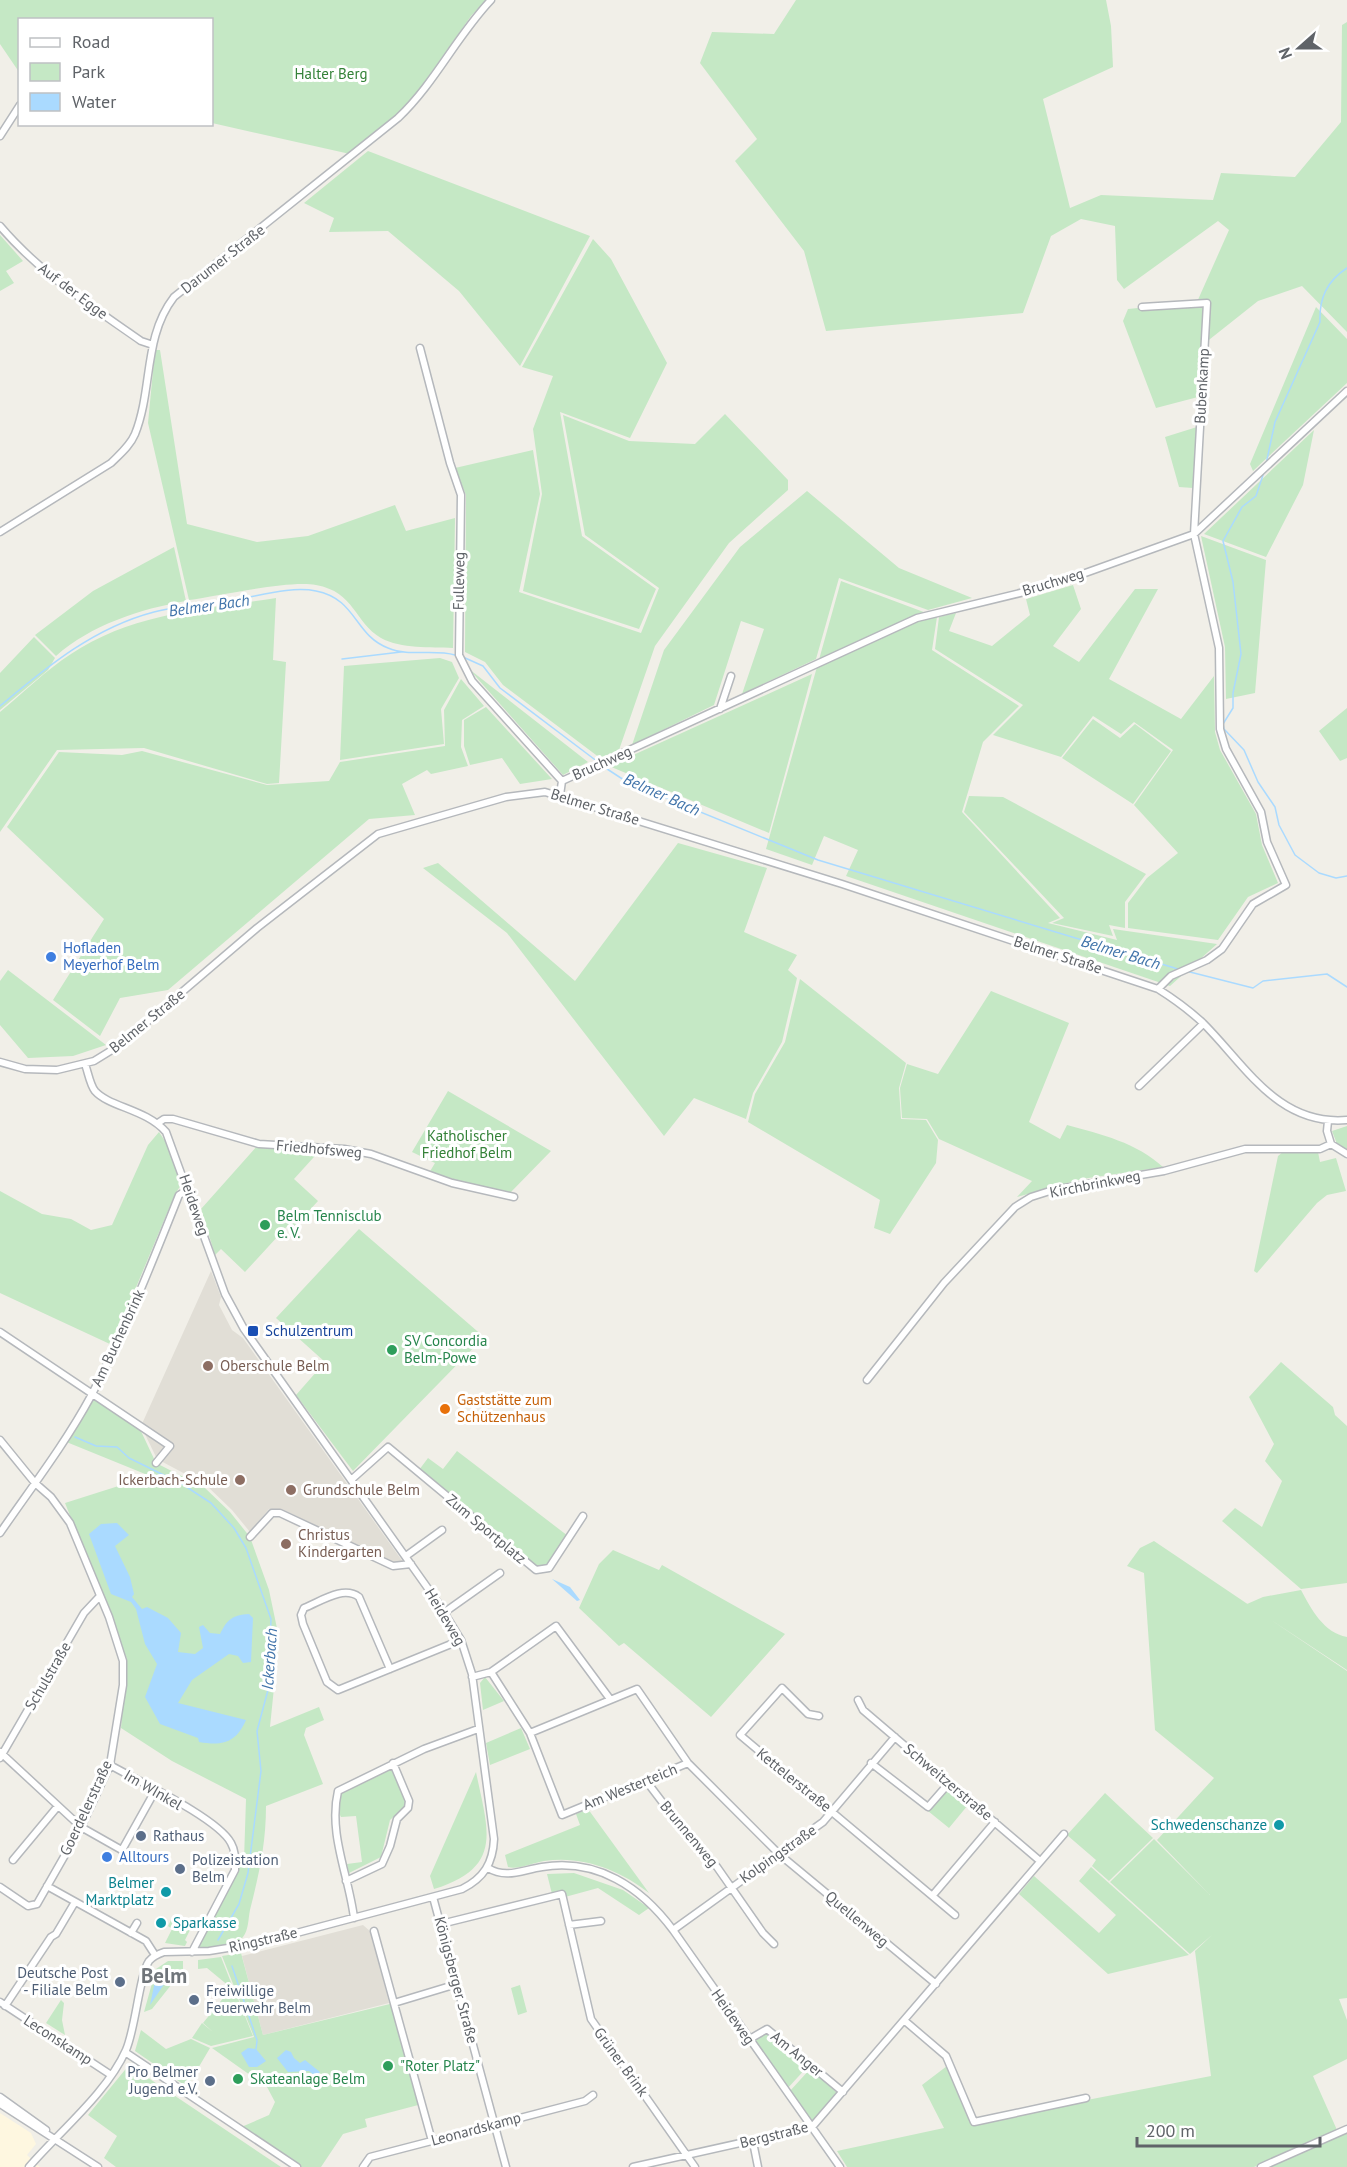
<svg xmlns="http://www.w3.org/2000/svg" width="1347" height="2167" font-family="'PT Sans',sans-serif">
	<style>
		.commercial { fill: #fef7e0 }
		.education { fill: #e1ded6 }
		.green { fill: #c5e8c5 }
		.water { fill: #aadaff }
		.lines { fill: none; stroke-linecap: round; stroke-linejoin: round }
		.stream { stroke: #aadaff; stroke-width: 1.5 }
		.minor-casing { stroke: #b5b8bc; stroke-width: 9 }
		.minor { stroke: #fff; stroke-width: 6 }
		.shop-dot { fill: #3f7fe0; stroke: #fff; stroke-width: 2 }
		.leisure-dot { fill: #2e9e5b; stroke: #fff; stroke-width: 2 }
		.transit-dot { fill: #1a4fb4; stroke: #fff; stroke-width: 2 }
		.education-dot { fill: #8d6e63; stroke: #fff; stroke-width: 2 }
		.food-dot { fill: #e8710a; stroke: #fff; stroke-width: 2 }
		.culture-dot { fill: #0f9aa8; stroke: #fff; stroke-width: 2 }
		.service-dot { fill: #5c6f8a; stroke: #fff; stroke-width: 2 }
		.labels { text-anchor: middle; stroke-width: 6; stroke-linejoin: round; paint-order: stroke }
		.park-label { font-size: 15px; fill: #348238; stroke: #fff }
		.street-label { font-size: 15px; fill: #5f6368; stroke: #fff }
		.shop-label { font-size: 15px; fill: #366cbe; stroke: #fff; text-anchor: start }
		.leisure-label { font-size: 15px; fill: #27864d; stroke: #fff; text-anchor: start }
		.transit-label { font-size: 15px; fill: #164399; stroke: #fff; text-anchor: start }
		.education-label { font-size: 15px; fill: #785e54; stroke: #fff; text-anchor: start }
		.food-label { font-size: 15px; fill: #c56008; stroke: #fff; text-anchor: start }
		.culture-label { font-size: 15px; fill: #0d838f; stroke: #fff; text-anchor: end }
		.service-label { font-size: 15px; fill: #4e5e75; stroke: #fff; text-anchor: start }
		.water-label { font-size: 16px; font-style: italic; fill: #4174aa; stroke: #fff }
		.district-label { font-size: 21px; font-weight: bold; fill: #70757a; stroke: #fff }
	</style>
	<rect width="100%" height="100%" fill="#f1efe8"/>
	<path class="commercial" d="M0,2113L31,2133L36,2144L27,2155L40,2167H0Z"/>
	<path class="education" d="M211,1271L221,1297L219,1305L232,1330L243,1338L403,1562L393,1563L282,1509H269L250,1532L232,1510L206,1485L157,1459L141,1426Z
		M363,1925L371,1932L389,2003L263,2035L242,1956Z"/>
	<path class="green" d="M0,0H486L471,16L407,107L350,154L212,123V20H20L19,72L0,44Z
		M796,0H1106L1111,26L1113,67L1043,99L1070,208L1101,195L1213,200L1221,173L1295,177L1341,122L1342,25L1347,22V332L1302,286L1258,301L1200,347L1198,397L1156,408L1123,321L1128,309L1197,302L1229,230L1218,221L1124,289L1117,280L1115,226L1081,219L1051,236L1023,313L826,331L804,251L735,161L757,139L700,63L712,32L774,34Z
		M368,151L590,236L520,366L459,291L388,231L329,232L334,218L304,203Z
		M0,235L23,261L6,271L14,283L0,291Z
		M593,239L611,259L667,363L630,438L560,412L582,536L656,589L639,629L523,591L542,494L533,429L553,376L522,367Z
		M1316,307L1347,339V383L1253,471L1250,464Z
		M155,350H160L187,524L257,542L308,536L395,505L406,531L455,518L453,648C431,647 401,649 381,638C354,622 355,592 316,585C288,580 219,596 189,600L148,423Z
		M725,414L788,480V490L729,543L655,646L619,750L600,758L503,685L485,662L465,652L466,495L455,468L533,450L540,494L519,592L641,633L659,588L585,535L563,415L629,441L695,444Z
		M1197,427L1193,488L1179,487L1165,437Z
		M1314,430L1303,485L1266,557L1204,534Z
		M807,491L899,568L972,598L928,610L839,578L816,659L742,694L764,629L741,621L714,705L632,745L664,650L740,547Z
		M1201,536L1266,560L1255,693L1226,699L1225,647Z
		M174,547L186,601C140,609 91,625 56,656L35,635L93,591Z
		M841,581L937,617L932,650L1019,706L983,742L962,812L1060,918L1048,923L1117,940L1113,929L1217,944L1170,986L846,876L858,850L824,836L812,865L766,849Z
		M1073,585L1081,609L1053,646L1079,662L1135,589H1158L1109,679L1181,719L1214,676L1215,732L1220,750L1256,814L1262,845L1278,883L1248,897L1218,940L1128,928V903L1147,878L1178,853L1134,805L1173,750L1134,722L1121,734L1093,716L1061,757L993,735L1023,705L935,649L939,617L956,613L949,631L992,646L1030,615L1026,599Z
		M276,598L273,660L286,662L279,783L267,784L144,748L57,750L0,832V712C23,693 46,670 71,654C132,613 206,609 276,598Z
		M34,637L55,658L48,670L0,710V673Z
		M440,658L452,662L459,678L441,709L444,744L340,760L344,666Z
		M469,669L588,762L563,775Z
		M812,674L769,833L609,766Z
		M461,679L484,706L462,720L461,747L468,766L431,774L427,770L402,784L415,815L369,819L168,990L120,998L100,1036L53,1000L104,919L7,827L59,752L122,755L142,751L267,785L329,781L340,762L445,746L444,710Z
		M486,707L552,779L520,784L502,758L470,765L464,746V720Z
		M1347,708V758L1340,761L1319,731Z
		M1093,719L1120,738L1135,724L1171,751L1133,804L1062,758Z
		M969,796L1003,797L1146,874L1125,902V928L1109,925L1113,936L1052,923L1064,918L964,812Z
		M678,843L767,868L744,932L797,955L788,970L797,978L782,1042L753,1093L746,1119L694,1098L664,1136L507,933L423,868L438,863L575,981Z
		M8,970L106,1045L73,1056L28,1058L0,1025V981Z
		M800,979L906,1063L899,1088L901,1119L926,1120L938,1140L936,1163L890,1234L874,1228L880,1200L748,1122L755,1094L785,1042Z
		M991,991L1069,1023L1029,1122L1060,1139L1067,1125C1101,1134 1137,1143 1163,1167L1082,1179L1017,1197L1032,1181L939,1139L927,1119L902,1118L900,1088L907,1064L938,1074Z
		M448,1091L551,1151L510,1193L429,1173L435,1163L412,1152Z
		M1347,1126V1150L1337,1144L1332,1131Z
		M159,1132L167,1144L181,1185L175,1194L112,1345L0,1293V1191L42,1214L71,1219L91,1230L112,1225L148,1145Z
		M259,1144L323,1147L294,1179L318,1201L295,1226L290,1223L245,1272L221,1249L215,1255L201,1209Z
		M1284,1151L1318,1152L1320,1162L1336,1158L1346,1191L1327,1195L1317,1203L1257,1273L1254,1271L1278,1156Z
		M359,1229L484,1337L353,1471L296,1395L325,1362L276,1318Z
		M1281,1362L1333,1407L1335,1415L1347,1426V1583L1301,1589L1222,1521L1235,1508L1262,1527L1282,1481L1265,1461L1274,1444L1249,1397Z
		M91,1395L139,1427L156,1463L205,1488L230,1512L250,1537L269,1590L279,1638L270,1727L319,1707L324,1720L306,1728L304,1735L323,1784L266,1806C266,1844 259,1874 250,1910C248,1919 249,1929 243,1937C230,1952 209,1951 192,1952L235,1870L244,1860L246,1799L172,1761L121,1728L127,1659L65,1503L150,1476L64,1441Z
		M457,1451L568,1536L548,1567H534L419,1470L428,1458L443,1469Z
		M1154,1541L1347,1671V1998L1339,1999L1347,2020V2059L1313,2076L1337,2130L1254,2167H847L837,2151L944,2128L922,2085L947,2066L974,2122L1211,2076L1195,1951L1212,1935L1190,1954L1110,1882L1154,1839L1210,1895L1157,1840L1214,1778L1155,1730L1144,1573L1127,1566L1140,1548Z
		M613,1550L659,1570L662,1565L785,1634L711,1717L624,1643L619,1646L579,1608L599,1564Z
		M1301,1590C1311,1609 1324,1633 1347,1637V1670L1247,1604L1263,1597Z
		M485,1677L504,1701L483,1710L480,1683Z
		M521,1728L530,1749L490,1765L486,1743Z
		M388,1769L393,1771L406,1800L404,1807L390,1820L381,1857L349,1873L347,1864L362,1862L356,1816L341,1817C335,1808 338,1797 345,1788Z
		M476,1772C488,1831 504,1867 434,1889L430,1876Z
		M948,1788L968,1805L949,1828L928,1811Z
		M1105,1793L1153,1838L1109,1881L1092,1866L1096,1860L1067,1835Z
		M588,1809L649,1893C620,1870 582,1855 544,1861C533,1863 517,1870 508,1867L505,1855L580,1825L576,1814Z
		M1091,1867L1189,1955L1108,1974L1019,1894L1034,1876L1099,1933L1116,1915L1079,1881Z
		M574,1873L623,1890L649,1908L639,1915L598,1888L565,1897L563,1891L552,1894L547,1874Z
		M172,1918L191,1928L185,1940L187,1942L185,1946L165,1943L172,1929L168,1926Z
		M241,1953L263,2035L394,2003L422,2104L365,2119L367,2127L343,2134L321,2167H297L239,2128L269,2115L275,2102L267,2087L212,2048L254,2037L222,1956Z
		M221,1957L232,1985L230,1987L207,1968L198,1969V1960Z
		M168,1961H183V1970L152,2009L144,2012L156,1969Z
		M520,1985L527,2012L518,2015L511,1988Z
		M233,1986L253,2036L211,2046L192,2038L202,2023L213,2032L203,2023Z
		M61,2000L64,2003L62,2020L65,2035L46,2023Z
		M141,2030L166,2049L191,2039L210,2048L187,2087L135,2051Z
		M766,2031L808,2066L787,2089L751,2040Z
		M129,2065L281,2167H116L104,2158L117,2136L88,2115Z
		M811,2068L839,2095L813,2124L789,2092Z
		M1347,2132V2167H1270Z"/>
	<path class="water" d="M117,1523L129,1535L115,1546L130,1577L134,1594L132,1597L142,1609L147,1607L168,1618L181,1633L178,1652L195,1654L203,1648L199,1627L203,1625L210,1633L220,1634C227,1620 232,1615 249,1614L253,1618L251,1662L243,1663L238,1656L229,1654L192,1680L178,1703L246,1720C236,1743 223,1746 199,1742L198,1738L160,1724L145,1697L157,1664L145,1644L136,1609L131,1602L111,1594L89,1534L101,1524Z
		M552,1579L570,1587L580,1600L577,1601Z
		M165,1968L171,1969L173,1976L165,1983L150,2005L155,1981Z
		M248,2048L256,2049L266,2061L257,2067H249L241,2053Z
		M286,2050L291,2052L294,2058L300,2063L305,2060L320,2072L316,2077L309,2071L288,2072L277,2058Z"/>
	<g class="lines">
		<path class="stream" d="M1266,464L1275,422L1320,322C1319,298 1327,281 1347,268
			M1264,472L1256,496L1242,507L1223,541L1233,582L1241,654L1233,693V708L1223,724L1224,729L1244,750L1258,782L1275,807L1279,825L1295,855L1319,873L1336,878L1347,876
			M463,657L483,666L500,688L598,762
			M342,659L401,652
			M0,706C47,667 93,628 154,612C182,605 211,603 239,599C262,595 293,586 316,591C357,599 354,635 388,648C409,657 434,649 455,655
			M601,765L627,782L818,860L1178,969
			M1186,971L1253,988L1263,981L1327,974L1347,987
			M75,1437L96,1446L117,1447L129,1458L182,1484L211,1503L234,1528L246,1548L271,1619L268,1690L257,1731L261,1771L248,1873L239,1904L218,1940
			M232,1966L257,2040
			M256,2049L257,2041"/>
		<g class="minor-casing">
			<path id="minor" d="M0,136L20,105
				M0,226C40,273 91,306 141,341L153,345
				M1142,307L1207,303L1194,534L1219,648L1220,729L1226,749L1261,812L1267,842L1286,885L1253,904L1222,949L1207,960L1171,976L1158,989
				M420,348L450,463L461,495L459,655L472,681L562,781
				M0,532L111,463C120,454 130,446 135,434C153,389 143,337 174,297L398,118C435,83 456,37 491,0
				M720,709L731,676
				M560,795L562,781L917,618L1049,586L1194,534L1347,391
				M0,1062L25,1069L57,1070L94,1061L120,1045L257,928L378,834L506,797L545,792L842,884L1158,989C1174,999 1189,1010 1203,1023C1246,1066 1278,1126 1347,1120
				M1139,1086L1203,1024
				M1328,1121L1327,1131L1331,1144L1347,1154
				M158,1123L164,1119H173L259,1144L344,1149L371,1154L452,1183L514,1197
				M0,1332L170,1446L156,1463
				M867,1380L944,1283L1015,1207L1031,1197L1053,1190L1164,1171L1245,1149H1320L1331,1144
				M0,1440L35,1483L51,1497L70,1523L109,1617L123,1661V1685L110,1765L81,1827L37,1904L28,1906L0,1887
				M351,1480L388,1447L536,1570L549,1568L583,1516
				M0,1533C31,1488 65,1444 91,1396C125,1331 152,1263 179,1195L189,1189
				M250,1537L272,1513H280L393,1566L411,1564
				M406,1556L442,1530
				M445,1612L500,1573
				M390,1669L359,1597C343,1585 320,1602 304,1608L301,1615L303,1624L327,1682L338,1690L461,1640
				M491,1672L530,1733L562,1815L688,1763
				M472,1677L491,1672L556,1626L610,1699
				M858,1700L863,1710L1040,1861
				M819,1716L808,1714L782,1688L740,1735L955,1915
				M530,1733L637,1689L688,1763L779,1854L936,1984
				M0,1752L81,1827L134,1857
				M0,1758L84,1613L99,1597
				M871,1763L928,1807L949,1783
				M110,1765C136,1780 218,1818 231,1843C236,1852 235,1860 235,1870L192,1952
				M647,1782L685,1832L717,1867L763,1933L774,1944
				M122,1850L155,1791
				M13,1860L58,1806
				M488,1868C506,1879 522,1870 542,1867C597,1858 641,1887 673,1930L840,2167
				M346,1881L382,1864L390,1846L397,1819L408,1808L409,1801L393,1763
				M47,1886L146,1941L155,1955
				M933,1895L995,1822
				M433,1897L506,2167
				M354,1918C349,1876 328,1834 338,1791L424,1749L478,1729
				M441,1924L562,1894L591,2019L695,2167
				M569,1925L601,1921
				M673,1930L823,1822L895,1737
				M374,1931L432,2141
				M131,1933L137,1923
				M0,2002L111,2075
				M394,2003L457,1984
				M5,2006L51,1937L56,1934L75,1902
				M905,2021L946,2056L974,2122L1086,2098
				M748,2040L767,2029L843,2092
				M125,2052L297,2167
				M0,2097L46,2130
				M0,2104L98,2167
				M753,2142L758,2167
				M29,2167C59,2132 107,2093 126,2050C136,2027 139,1976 149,1961C153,1956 158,1954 164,1952L209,1951L259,1943L462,1889C484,1878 493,1863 494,1839L472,1674L461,1640L439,1604L244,1329L225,1294L166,1132C146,1109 109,1107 95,1091C90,1085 88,1072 85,1064
				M363,2167L370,2157L585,2101L593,2095
				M633,2167L812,2127L1064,1834
				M1261,2167L1347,2129"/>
		</g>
		<use href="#minor" class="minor"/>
	</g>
	<g class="shop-dot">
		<circle cx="51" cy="957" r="6"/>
		<circle cx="107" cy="1857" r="6"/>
	</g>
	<g class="leisure-dot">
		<circle cx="265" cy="1225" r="6"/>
		<circle cx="392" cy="1350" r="6"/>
		<circle cx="388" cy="2066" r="6"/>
		<circle cx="238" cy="2079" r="6"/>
	</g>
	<rect class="transit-dot" x="247" y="1325" width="12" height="12" rx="3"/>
	<g class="education-dot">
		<circle cx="208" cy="1366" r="6"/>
		<circle cx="240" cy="1480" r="6"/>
		<circle cx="291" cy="1490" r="6"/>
		<circle cx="286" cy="1544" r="6"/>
	</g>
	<circle class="food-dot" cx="445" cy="1409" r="6"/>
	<g class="culture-dot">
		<circle cx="1279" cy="1825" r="6"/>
		<circle cx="166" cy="1892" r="6"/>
		<circle cx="161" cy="1923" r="6"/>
	</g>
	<g class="service-dot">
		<circle cx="141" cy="1836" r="6"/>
		<circle cx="180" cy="1869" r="6"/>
		<circle cx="120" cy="1982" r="6"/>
		<circle cx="194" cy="2000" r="6"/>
		<circle cx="210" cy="2081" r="6"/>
	</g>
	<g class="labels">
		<g class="park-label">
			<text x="331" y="79">Halter Berg</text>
			<text x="467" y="1141">Katholischer<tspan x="467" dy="17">Friedhof Belm</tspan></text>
		</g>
		<g class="street-label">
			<text transform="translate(223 259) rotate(-38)" y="5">Darumer Straße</text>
			<text transform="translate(73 291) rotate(37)" y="5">Auf der Egge</text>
			<text transform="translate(1202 386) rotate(-87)" y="5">Bubenkamp</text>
			<text transform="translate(459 581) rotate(-89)" y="5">Fulleweg</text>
			<text transform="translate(1053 582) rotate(-17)" y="5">Bruchweg</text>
			<text transform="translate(602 763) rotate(-24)" y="5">Bruchweg</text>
			<text transform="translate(595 807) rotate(17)" y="5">Belmer Straße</text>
			<text transform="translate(1058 955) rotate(18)" y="5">Belmer Straße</text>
			<text transform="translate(147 1021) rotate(-39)" y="5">Belmer Straße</text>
			<text transform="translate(319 1149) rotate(5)" y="5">Friedhofsweg</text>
			<text transform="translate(1095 1184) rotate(-11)" y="5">Kirchbrinkweg</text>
			<text transform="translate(194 1205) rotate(71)" y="5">Heideweg</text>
			<text transform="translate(118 1338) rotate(-65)" y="5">Am Buchenbrink</text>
			<text transform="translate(486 1529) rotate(40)" y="5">Zum Sportplatz</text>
			<text transform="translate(445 1617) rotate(59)" y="5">Heideweg</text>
			<text transform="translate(48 1676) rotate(-60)" y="5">Schulstraße</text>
			<text transform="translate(794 1780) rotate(39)" y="5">Kettelerstraße</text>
			<text transform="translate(948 1782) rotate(40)" y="5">Schweitzerstraße</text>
			<text transform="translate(630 1787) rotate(-22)" y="5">Am Westerteich</text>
			<text transform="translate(153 1790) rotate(30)" y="5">Im WInkel</text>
			<text transform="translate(86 1808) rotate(-65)" y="5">Goerdelerstraße</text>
			<text transform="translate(689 1834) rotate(50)" y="5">Brunnenweg</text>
			<text transform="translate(778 1854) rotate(-35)" y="5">Kolpingstraße</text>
			<text transform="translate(857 1919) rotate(40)" y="5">Quellenweg</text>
			<text transform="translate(263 1940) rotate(-13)" y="5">Ringstraße</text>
			<text transform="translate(456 1980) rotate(75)" y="5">Königsberger Straße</text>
			<text transform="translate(733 2017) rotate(55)" y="5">Heideweg</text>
			<text transform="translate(58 2040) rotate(33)" y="5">Leconskamp</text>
			<text transform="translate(797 2054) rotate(39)" y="5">Am Anger</text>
			<text transform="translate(621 2062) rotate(54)" y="5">Grüner Brink</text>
			<text transform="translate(476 2129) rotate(-15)" y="5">Leonardskamp</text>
			<text transform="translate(774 2135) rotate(-14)" y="5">Bergstraße</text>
		</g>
		<g class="shop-label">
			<text x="63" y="953">Hofladen<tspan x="63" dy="17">Meyerhof Belm</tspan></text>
			<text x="119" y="1862">Alltours</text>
		</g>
		<g class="leisure-label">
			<text x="277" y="1221">Belm Tennisclub<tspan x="277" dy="17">e. V.</tspan></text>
			<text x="404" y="1346">SV Concordia<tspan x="404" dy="17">Belm-Powe</tspan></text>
			<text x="400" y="2071">"Roter Platz"</text>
			<text x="250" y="2084">Skateanlage Belm</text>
		</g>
		<g class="transit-label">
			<text x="265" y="1336">Schulzentrum</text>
		</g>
		<g class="education-label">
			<text x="220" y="1371">Oberschule Belm</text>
			<text x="228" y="1485" text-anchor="end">Ickerbach-Schule</text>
			<text x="303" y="1495">Grundschule Belm</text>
			<text x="298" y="1540">Christus<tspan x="298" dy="17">Kindergarten</tspan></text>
		</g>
		<g class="food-label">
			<text x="457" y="1405">Gaststätte zum<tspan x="457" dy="17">Schützenhaus</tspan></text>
		</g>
		<g class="culture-label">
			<text x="1267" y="1830">Schwedenschanze</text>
			<text x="154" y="1888">Belmer<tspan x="154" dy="17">Marktplatz</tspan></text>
			<text x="173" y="1928" text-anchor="start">Sparkasse</text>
		</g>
		<g class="service-label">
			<text x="153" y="1841">Rathaus</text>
			<text x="192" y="1865">Polizeistation<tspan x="192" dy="17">Belm</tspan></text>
			<text x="108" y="1978" text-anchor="end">Deutsche Post<tspan x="108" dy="17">- Filiale Belm</tspan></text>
			<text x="206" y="1996">Freiwillige<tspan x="206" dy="17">Feuerwehr Belm</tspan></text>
			<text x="198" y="2077" text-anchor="end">Pro Belmer<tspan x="198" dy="17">Jugend e.V.</tspan></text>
		</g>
		<g class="water-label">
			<text transform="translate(209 605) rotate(-8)" y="6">Belmer Bach</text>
			<text transform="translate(662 794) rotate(24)" y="6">Belmer Bach</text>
			<text transform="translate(1121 952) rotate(17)" y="6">Belmer Bach</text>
			<text transform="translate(269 1659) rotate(-86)" y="6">Ickerbach</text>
		</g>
		<g class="district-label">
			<text x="164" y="1983">Belm</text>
		</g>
	</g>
	<rect x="18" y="18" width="195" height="108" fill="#ffffff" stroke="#bfc1c3" stroke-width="1.5"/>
	<rect x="30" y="38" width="30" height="9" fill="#ffffff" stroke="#bfc1c3" stroke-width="1.5"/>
	<text x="72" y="48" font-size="18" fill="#5f6368">Road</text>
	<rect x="30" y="63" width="30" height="18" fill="#c5e8c5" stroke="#bfc1c3" stroke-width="1.5"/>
	<text x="72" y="78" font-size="18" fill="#5f6368">Park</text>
	<rect x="30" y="93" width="30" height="18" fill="#aadaff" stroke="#bfc1c3" stroke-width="1.5"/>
	<text x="72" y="108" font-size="18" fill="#5f6368">Water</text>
	<g transform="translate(1299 48) rotate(249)" stroke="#ffffff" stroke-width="4.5" paint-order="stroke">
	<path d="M0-4.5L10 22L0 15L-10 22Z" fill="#5f6368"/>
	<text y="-9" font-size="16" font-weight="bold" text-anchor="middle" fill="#5f6368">N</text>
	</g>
	<path d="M1137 2137v9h183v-9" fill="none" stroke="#5f6368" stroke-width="3"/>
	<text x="1146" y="2137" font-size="18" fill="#5f6368" stroke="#ffffff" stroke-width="4.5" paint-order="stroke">200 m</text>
</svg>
